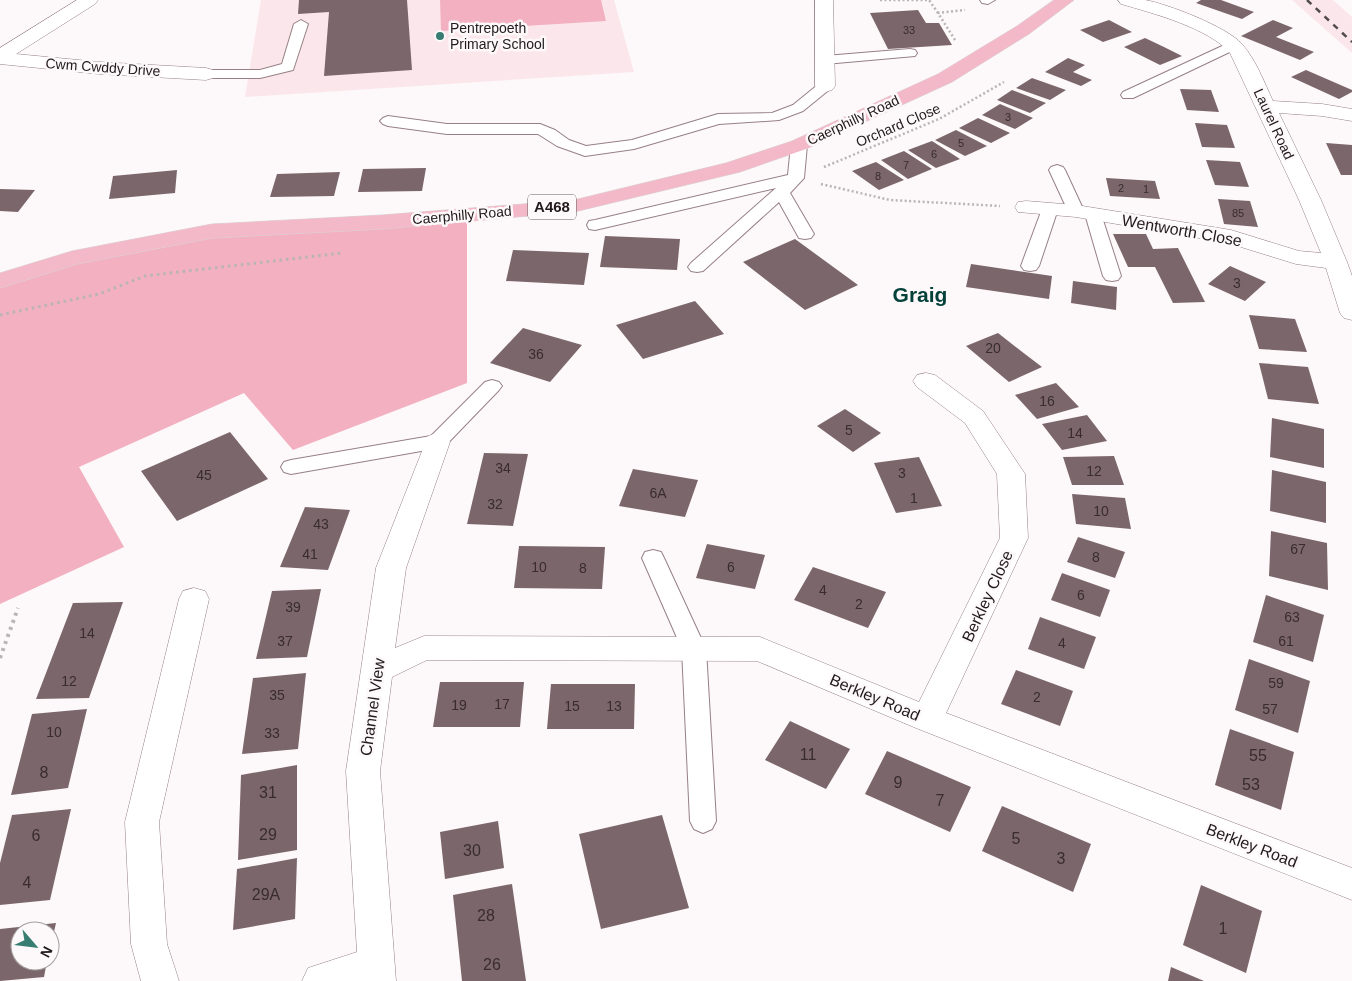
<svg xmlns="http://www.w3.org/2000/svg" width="1352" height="981" font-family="Helvetica,sans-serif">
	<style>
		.built { fill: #fbe7eb }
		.green { fill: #f2b0c1 }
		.building { fill: #7b666b }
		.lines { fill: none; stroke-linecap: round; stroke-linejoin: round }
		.service-casing { stroke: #968085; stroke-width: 2 }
		.minor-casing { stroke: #968085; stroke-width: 1 }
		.primary-casing { stroke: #d7d6d6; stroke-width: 1 }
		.path-far2 { stroke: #bab4b5; stroke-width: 2.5; stroke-dasharray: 2 2.5; stroke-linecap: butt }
		.path-far1 { stroke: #bab4b5; stroke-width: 3; stroke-dasharray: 2.5 4; stroke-linecap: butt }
		.path { stroke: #bab4b5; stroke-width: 4; stroke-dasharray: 3 4.5; stroke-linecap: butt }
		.service { fill: #fff; fill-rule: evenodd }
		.minor { fill: #fff; fill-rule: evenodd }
		.primary { fill: #f3b9c9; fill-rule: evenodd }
		.rail { stroke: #524b4c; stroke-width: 2.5; stroke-dasharray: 6 6; stroke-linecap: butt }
		.poi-dot { fill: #387d71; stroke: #fdf8f9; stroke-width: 2 }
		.labels { text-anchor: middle; stroke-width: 5; stroke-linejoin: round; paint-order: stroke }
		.far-number-label { font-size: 11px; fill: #382c2f }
		.far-poi-label { font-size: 14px; fill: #21191b; stroke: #fdf8f9; text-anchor: start }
		.far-street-label { font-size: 14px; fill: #21191b; stroke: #fdf8f9 }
		.number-label { font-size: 14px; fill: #382c2f }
		.shield { fill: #fdf8f9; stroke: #635c5e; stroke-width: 1 }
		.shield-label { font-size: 15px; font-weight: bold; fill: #21191b }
		.street-label { font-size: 16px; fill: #21191b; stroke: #fdf8f9 }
		.near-number-label { font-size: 16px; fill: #382c2f }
		.district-label { font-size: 21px; font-weight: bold; fill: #024139; stroke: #fdf8f9 }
	</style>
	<rect width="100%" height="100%" fill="#fdf8f9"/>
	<path class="built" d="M261,0H614L634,72L245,97Z
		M1292,0H1333L1352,17V53Z"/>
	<path class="green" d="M440,0H601L606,21L441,31Z
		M467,215V383L293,450L244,393L79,467L124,547L0,604V281L212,231Z"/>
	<path class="building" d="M299,0H407L412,70L324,76L329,12L298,14Z
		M1201,0H1221L1254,12L1242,19L1196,3Z
		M918,10L926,23H939L952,45L888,49L870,13Z
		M1109,20L1132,32L1103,42L1080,30Z
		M1273,20L1293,28L1276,37L1314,52L1300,60L1241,36Z
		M1145,38L1164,47L1182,56L1160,65L1124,47Z
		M1068,58L1085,65L1073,72L1092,80L1081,86L1045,72Z
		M1306,70L1352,90V92L1339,99L1291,77Z
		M1032,78L1066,90L1050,100L1016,88Z
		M1180,89L1211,90L1219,112L1187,110Z
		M1012,90L1046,103L1030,113L997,100Z
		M1000,104L1033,118L1015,129L982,115Z
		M978,118L1010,133L991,143L959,128Z
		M1195,123L1227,125L1235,148L1202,147Z
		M956,130L987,146L965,156L935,140Z
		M932,141L960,159L936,168L908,150Z
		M1326,143L1352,145V175H1341Z
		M904,151L932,169L908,179L881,160Z
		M1206,160L1240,162L1249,187L1215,185Z
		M876,162L904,180L879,190L852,171Z
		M426,168L422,191L358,192L363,169Z
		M177,170L175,193L109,199L113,176Z
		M340,172L334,196L270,197L277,174Z
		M1106,178L1155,181L1160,199L1110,196Z
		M0,189L35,190L18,212L0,211Z
		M1218,199L1250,201L1258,227L1224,224Z
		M1113,234H1146L1153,249L1178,248L1205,302L1173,303L1155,267H1128Z
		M605,236L680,239L677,270L600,267Z
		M795,239L858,285L805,310L743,262Z
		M513,250L589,253L584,285L506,281Z
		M971,264L1052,276L1049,299L966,287Z
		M1230,266L1266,282L1245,301L1208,284Z
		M1073,281L1117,287L1116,310L1071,303Z
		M695,301L724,334L643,359L616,325Z
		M1249,315L1295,319L1307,352L1259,349Z
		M523,328L582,345L550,382L490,363Z
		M998,333L1021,351L1042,367L1009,382L966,346Z
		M1259,363L1308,367L1319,404L1268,399Z
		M1056,383L1079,407L1037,419L1015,395Z
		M845,409L881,433L853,452L817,426Z
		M1087,415L1107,441L1062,450L1042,424Z
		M1272,418L1324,429V468L1270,457Z
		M230,432L268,479L177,521L141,471Z
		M484,453L528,454L513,526L467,524Z
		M1114,456L1124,485H1072L1063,457Z
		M919,457L942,506L896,513L874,463Z
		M633,469L698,480L685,517L619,506Z
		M1272,470L1326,482V523L1270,511Z
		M1072,494L1125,498L1131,529L1076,524Z
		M305,507L350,510L328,570L280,567Z
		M1271,531L1327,543L1328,590L1269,576Z
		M1078,537L1125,552L1115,578L1067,562Z
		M707,544L765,555L755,589L696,578Z
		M519,546L605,547L602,589L514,588Z
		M813,567L886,592L868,628L794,600Z
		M1062,573L1110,590L1100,617L1051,600Z
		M321,589L307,657L256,659L272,591Z
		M1266,595L1324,615L1313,662L1253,642Z
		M123,602L89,698L36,699L73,603Z
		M1040,617L1096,637L1084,669L1028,649Z
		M1249,659L1310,681L1298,733L1235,710Z
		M1016,670L1073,691L1060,726L1001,704Z
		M306,673L298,749L242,754L253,678Z
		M440,682H524L520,727H433Z
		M551,684H635L634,729H547Z
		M87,709L68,788L11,795L32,714Z
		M790,721L850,749L826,789L765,760Z
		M1230,729L1294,752L1281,810L1215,785Z
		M887,751L971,787L950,832L865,794Z
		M297,765V850L238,860L241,775Z
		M1002,806L1091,844L1073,892L982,851Z
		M71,809L50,900L0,905V863L12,815Z
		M662,815L689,908L601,929L579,834Z
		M498,821L504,868L445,879L440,832Z
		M297,858L295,919L233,930L237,869Z
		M512,884L526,981H462L453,895Z
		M1201,885L1262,911L1246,973L1183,945Z
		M56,923L51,945L50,931H20V961H47L44,977L0,981V929Z
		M1171,967L1204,981H1168Z"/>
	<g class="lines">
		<g class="service-casing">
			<path id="service" d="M980,0H995L988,4L982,3Z
				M301,20L308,24L293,70L260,78H206L201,77L199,74L201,71L206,70H260L282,64L294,24Z
				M1233,41L1238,42L1240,45L1238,48L1133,98H1123L1121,95L1123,92Z
				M910,49L915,50L917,53L915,56L825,64L820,63L818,60L820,57L825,56Z
				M825,82L830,83L832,86L830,89L803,111L779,120L719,124L634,149L585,156L557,146L538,134H447L388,126L383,124L380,121L383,118L388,116L447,124H540L555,130L569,140L586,146L632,140L718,114L772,113L793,105L820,83Z
				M799,140L805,142L807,145L804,178L790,193L814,234L811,238L805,239L799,238L779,202L703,271L697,272L691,271L688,267L691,263L776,188L595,230L589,229L587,225L589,221L595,220L788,175L791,145L793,142Z
				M1057,165L1063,167L1065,170L1084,211L1082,215H1070L1068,211L1049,170L1051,167Z
				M1050,204L1056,205L1058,209L1039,266L1036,270L1030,271L1024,270L1021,266L1042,209L1044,205Z
				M1093,209L1099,210L1101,214L1121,276L1118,280L1112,281L1106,280L1103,276L1085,214L1087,210Z
				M492,380L499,382L502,386L499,390L444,447L291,474L284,472L281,467L284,462L291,460L431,436L485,382Z
				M653,550L661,552L664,558L706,649L716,821L712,829L703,833L694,829L690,821L682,649L642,558L645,552Z"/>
		</g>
		<g class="minor-casing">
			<path id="minor" d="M77,0H98L95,4L16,54L99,62L206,68L213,70L215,74L213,78L206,80L99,74L0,64V48Z
				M815,0H833L835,86L832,90L825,92L818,90L815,86Z
				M1118,0C1127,0 1137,0 1145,0C1168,4 1227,27 1242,44C1256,60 1264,82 1273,101L1322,104L1352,109V121L1322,116L1279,113L1321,200L1347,262L1352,276V320L1344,318L1340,313L1326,268L1296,264L1228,243L1076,217L1018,212L1015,207L1018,202L1026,201L1076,205L1231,230L1299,251L1321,253L1299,200L1230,53C1209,28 1152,13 1121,4Z
				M926,373L935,375L983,411L1025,474L1028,538L946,713L1352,868V900L916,728L757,661L427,660L392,677L380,771L396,981H302L308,968L357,952L346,771L376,568L428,436L437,433L446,436L450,442L406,568L395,648L424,636L760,637L919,702L1000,538L997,474L965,423L917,387L913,381L917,375Z
				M194,588L205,591L209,599L159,822L167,944L179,981H141L131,944L125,822L179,599L183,591Z"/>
		</g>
		<g class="primary-casing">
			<path id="primary" d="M1054,0H1074L1029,34L952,82L806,149L740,172L574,212L382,229L212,238L77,264L0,288V273L72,251L212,224L382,215L574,200L726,163L792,141L938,74L1017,26Z"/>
		</g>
		<path class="path-far2" d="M880,0H929L938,13
			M955,40L938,13L965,10
			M824,167L939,119L1004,82
			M821,184L890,200L1000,206"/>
		<path class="path-far1" d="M0,315L99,294L145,276L342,253"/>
		<path class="path" d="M0,658L18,608"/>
		<use href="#service" class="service"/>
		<use href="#minor" class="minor"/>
		<use href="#primary" class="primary"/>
		<path class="rail" d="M1307,0L1352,42"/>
	</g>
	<circle class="poi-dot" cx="440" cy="36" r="5"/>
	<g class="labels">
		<g class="far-number-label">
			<text x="909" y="34">33</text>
			<text x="1008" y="121">3</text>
			<text x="961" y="147">5</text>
			<text x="934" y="158">6</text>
			<text x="906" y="169">7</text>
			<text x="878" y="180">8</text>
			<text x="1121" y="192">2</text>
			<text x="1146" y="193">1</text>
			<text x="1238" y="217">85</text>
		</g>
		<g class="far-poi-label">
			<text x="450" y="33">Pentrepoeth<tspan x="450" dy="16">Primary School</tspan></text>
		</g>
		<g class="far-street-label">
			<text transform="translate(103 67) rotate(4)" y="5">Cwm Cwddy Drive</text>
			<text transform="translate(853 120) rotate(-25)" y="5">Caerphilly Road</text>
			<text transform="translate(1274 124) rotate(65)" y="5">Laurel Road</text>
			<text transform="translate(898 125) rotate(-23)" y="5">Orchard Close</text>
			<text transform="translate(462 215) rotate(-5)" y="5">Caerphilly Road</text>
		</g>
		<g class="number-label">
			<text x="1237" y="288">3</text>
			<text x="993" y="353">20</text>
			<text x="536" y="359">36</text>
			<text x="1047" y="406">16</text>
			<text x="849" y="435">5</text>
			<text x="1075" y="438">14</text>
			<text x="503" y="473">34</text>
			<text x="1094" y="476">12</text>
			<text x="902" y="478">3</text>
			<text x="204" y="480">45</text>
			<text x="658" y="498">6A</text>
			<text x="914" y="503">1</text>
			<text x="495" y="509">32</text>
			<text x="1101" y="516">10</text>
			<text x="321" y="529">43</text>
			<text x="1298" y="554">67</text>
			<text x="310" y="559">41</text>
			<text x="1096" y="562">8</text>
			<text x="539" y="572">10</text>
			<text x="731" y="572">6</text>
			<text x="583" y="573">8</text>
			<text x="823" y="595">4</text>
			<text x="1081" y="600">6</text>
			<text x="859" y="609">2</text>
			<text x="293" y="612">39</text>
			<text x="1292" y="622">63</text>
			<text x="87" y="638">14</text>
			<text x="285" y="646">37</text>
			<text x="1286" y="646">61</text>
			<text x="1062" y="648">4</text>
			<text x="69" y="686">12</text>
			<text x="1276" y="688">59</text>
			<text x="277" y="700">35</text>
			<text x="1037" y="702">2</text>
			<text x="502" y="709">17</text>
			<text x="459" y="710">19</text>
			<text x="572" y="711">15</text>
			<text x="614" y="711">13</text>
			<text x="1270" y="714">57</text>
			<text x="54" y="737">10</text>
			<text x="272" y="738">33</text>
		</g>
		<rect class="shield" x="528" y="194.5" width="48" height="25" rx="4"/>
		<g class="shield-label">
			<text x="552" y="212">A468</text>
		</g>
		<g class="street-label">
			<text transform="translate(1182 230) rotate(10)" y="6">Wentworth Close</text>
			<text transform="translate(987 596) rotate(-65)" y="6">Berkley Close</text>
			<text transform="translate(875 697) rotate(23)" y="6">Berkley Road</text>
			<text transform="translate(372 707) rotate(-82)" y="6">Channel View</text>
			<text transform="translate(1252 845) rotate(21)" y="6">Berkley Road</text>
		</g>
		<g class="near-number-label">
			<text x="808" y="760">11</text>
			<text x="1258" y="761">55</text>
			<text x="44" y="778">8</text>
			<text x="898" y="788">9</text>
			<text x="1251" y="790">53</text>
			<text x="268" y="798">31</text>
			<text x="940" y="806">7</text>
			<text x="268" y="840">29</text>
			<text x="36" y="841">6</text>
			<text x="1016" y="844">5</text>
			<text x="472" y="856">30</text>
			<text x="1061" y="864">3</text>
			<text x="27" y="888">4</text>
			<text x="266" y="900">29A</text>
			<text x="486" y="921">28</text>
			<text x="1223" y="934">1</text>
			<text x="492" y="970">26</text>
		</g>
		<g class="district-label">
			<text x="920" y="302">Graig</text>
		</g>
	</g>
	<g transform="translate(35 946) rotate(118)"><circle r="24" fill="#fdf8f9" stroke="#a59fa0"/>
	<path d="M0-4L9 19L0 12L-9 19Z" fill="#387d71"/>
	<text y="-8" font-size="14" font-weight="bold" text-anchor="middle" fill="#21191b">N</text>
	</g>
</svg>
